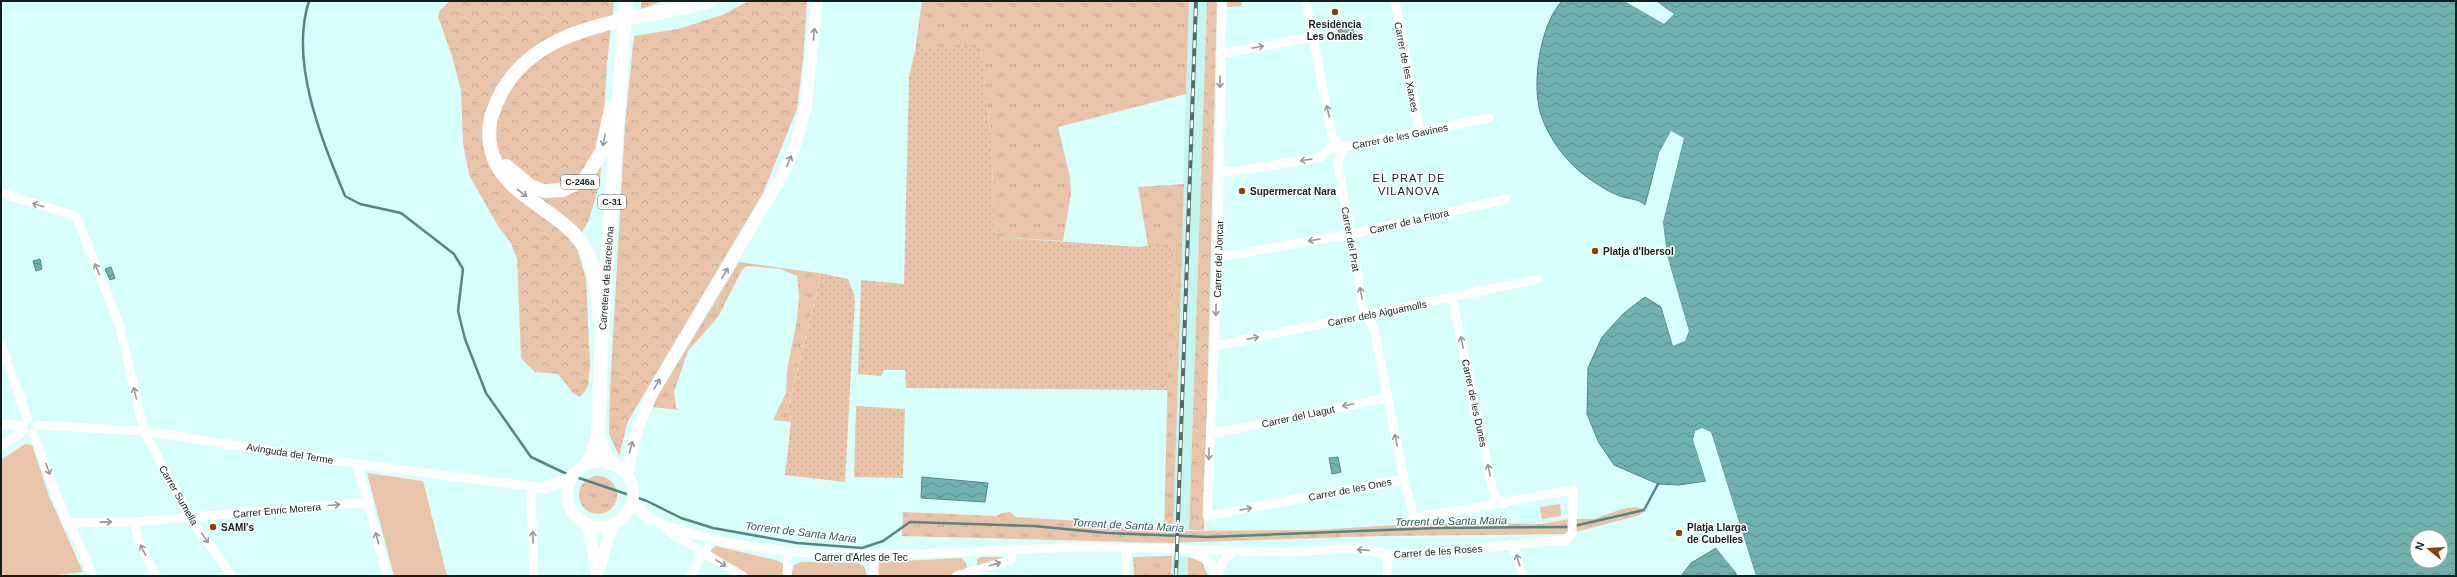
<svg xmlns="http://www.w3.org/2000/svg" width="2457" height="577" font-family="Arial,sans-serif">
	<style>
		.built { fill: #c4f6f1 }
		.grass { fill: url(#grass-tufts) }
		.forest { fill: url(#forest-crowns) }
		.park { fill: #e9c4a8 }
		.garden { fill: url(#garden-dots) }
		.water { fill: url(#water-waves); stroke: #538783; fill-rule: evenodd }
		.pier { fill: #d7fffb }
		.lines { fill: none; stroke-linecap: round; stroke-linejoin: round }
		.stream { stroke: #538783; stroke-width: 2.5 }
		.minor { stroke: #fff; stroke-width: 9 }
		.major { stroke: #fff; stroke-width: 12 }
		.highway { stroke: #fff; stroke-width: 14 }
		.rail-casing { stroke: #536b69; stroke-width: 4 }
		.rail { stroke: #fff; stroke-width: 2.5; stroke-dasharray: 8; stroke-linecap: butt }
		.oneway { stroke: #939a9a }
		.poi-dot { fill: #834504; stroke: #fff; stroke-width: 1.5 }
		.labels { text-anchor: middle; stroke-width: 3; stroke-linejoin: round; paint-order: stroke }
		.shield { fill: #fff; stroke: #586262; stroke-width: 1 }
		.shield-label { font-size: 9px; font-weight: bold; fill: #101f1e }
		.poi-label { font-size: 10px; font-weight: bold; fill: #101f1e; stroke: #fff; text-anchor: start }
		.street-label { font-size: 10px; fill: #101f1e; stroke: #fff }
		.neighbourhood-label { font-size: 11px; letter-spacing: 1px; fill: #101f1e; stroke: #fff }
		.water-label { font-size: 11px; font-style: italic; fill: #255d5a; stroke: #fff }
	</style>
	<defs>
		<pattern id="grass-tufts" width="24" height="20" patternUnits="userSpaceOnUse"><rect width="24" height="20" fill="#e9c4a8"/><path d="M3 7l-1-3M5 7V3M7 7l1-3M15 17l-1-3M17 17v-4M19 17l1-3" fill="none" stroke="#c7a890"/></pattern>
		<pattern id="forest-crowns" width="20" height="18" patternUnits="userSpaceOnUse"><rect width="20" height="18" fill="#e9c4a8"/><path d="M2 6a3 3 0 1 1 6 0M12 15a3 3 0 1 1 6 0" fill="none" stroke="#c7a890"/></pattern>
		<pattern id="garden-dots" width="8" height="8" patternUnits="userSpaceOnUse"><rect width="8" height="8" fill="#e9c4a8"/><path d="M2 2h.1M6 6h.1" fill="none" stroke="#c7a890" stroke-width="1.8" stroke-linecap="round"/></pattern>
		<pattern id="water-waves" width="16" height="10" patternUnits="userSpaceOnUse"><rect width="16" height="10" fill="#70b3ae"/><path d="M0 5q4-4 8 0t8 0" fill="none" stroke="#5b918d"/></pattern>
	</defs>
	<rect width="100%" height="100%" fill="#d7fffb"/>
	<path class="built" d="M1189,1H1207L1189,530L1172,531Z
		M1172,556L1188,557V576H1171Z"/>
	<path class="grass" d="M922,1H1189L1186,94L1058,127L1070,177L1071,194L1063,241L995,237L991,139L980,43L915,51Z
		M1184,184L1173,531L1315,530L1430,523L1542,524L1569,519H1594L1622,509L1635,507L1646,510L1640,515L1568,534L1381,536L1169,543L902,536L903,512L996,516L1002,513L1010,512L1016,517L1080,521L1089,519L1110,527L1164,530L1171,243L1148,246L1138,187Z
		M739,262L819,273L820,279L788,408L791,422L773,420L786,393L787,370L797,320L799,296L797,276L780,269L747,266L742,270L718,317L688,351L674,392L676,407L679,410L651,407Z
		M579 495a19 19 0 1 1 38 0a19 19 0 1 1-38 0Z
		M1172,556L1171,576L1134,575L1133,557Z
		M1188,557L1202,562L1208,576H1188Z"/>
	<path class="forest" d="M450,1H614L607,64L600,182L589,220L582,232L578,252L586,278L590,364L588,385L585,392L579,397L573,393L558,374L535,372L521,358L517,259L511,243L498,226L469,175L463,143L461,90L452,56L438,17L440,10Z
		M641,1H664L641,9Z
		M749,1H807L803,61L797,109L763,193L628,421L619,456L609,434L610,389L625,124L634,36L678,29L722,15Z
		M1207,1H1217L1204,530H1189Z"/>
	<path class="park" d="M1227,1H1241L1242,6L1227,7Z
		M25,444L32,445L49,496L83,572L49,576H1V460Z
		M367,473L423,481L447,576H394Z
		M1560,504L1561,516L1542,519L1540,507Z
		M716,546L779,561L783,564V576H750L712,554L711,550Z
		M981,557H1002L1004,558L977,566V559Z
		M962,558L967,565L966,570L950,576H878V565L880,562Z
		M801,562L858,563L864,566L867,576H791L794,565Z"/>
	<path class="garden" d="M980,42L991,139L995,237L1140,247L1171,242L1168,390L906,388L905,370H884L881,376L858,374L861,280L904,284L909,77L915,51Z
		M819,273L848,279L855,297L845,482L785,475L791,422L788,408L820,279Z
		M856,406L905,409L903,478L854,477Z"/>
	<path class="water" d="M1562,1H1624L1664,24L1674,14L1657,1H2456V576H1756L1711,432L1701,428L1695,431L1693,440L1706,481L1679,485L1658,484L1614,465L1599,443L1587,414L1588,368L1602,337L1624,313L1645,297L1661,307L1673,346L1685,341L1689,331L1667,255L1663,222L1684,138L1671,132L1659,153L1645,205C1637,198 1632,200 1623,197C1612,194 1598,185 1588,178C1567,163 1549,139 1541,115C1531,85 1540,24 1562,1ZM2417,537H2441V561H2417Z
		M1352,27L1354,34L1339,37L1338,30Z
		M40,259L42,269L36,271L33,261Z
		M111,267L115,278L110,280L105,269Z
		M1338,457L1341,472L1332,474L1329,458Z
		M922,477L988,483L985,502L921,498Z
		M1716,548L1734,569L1737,576H1681L1691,563Z"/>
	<path class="pier" d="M1624,1H1628L1664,21L1671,14L1655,1L1674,14L1664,24Z
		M1671,131L1684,138L1663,222L1667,255L1689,331L1685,341L1673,346L1661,305L1668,318L1674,343L1683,340L1686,331L1665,255L1661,222L1681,139L1672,134L1661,154L1647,206V203L1659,153Z
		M1702,428L1711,432L1756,576H1754L1710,434L1702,430L1696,433L1695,440L1702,459L1708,481L1706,483V481L1693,440L1695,431Z
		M1717,547L1736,568L1739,576L1716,548Z"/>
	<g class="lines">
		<path class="stream" d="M309,1C289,62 322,140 345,196L360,204L401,213L454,254L463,269L458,311L465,339L486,393L531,457L569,475
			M576,477L647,501L681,518L713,528L797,543L862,548L883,541L910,522L1034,526L1107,533L1208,537L1436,528L1569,527
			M1574,526L1644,510L1658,484"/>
		<path class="minor" d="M1222,1L1218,257L1207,516L1404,479
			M1395,1L1420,132
			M1220,54L1313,37
			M1220,173L1319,158L1331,147L1350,146L1489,118
			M1,193L76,216L120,327L144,431L190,518L232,576
			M1218,257L1352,234L1506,199
			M1452,298L1494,496L1504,504
			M1,344L28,420
			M1215,346L1538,279
			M1,424L23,426
			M37,425L144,431L357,464L543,488
			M33,433L67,523L72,528L93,576
			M1210,434L1387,398
			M1,446L24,430
			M357,464L387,576
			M649,519C792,577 952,547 1103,547C1162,548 1221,551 1279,552C1307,553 1335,547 1363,550C1372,550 1381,554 1390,554C1449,554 1507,544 1566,540L1572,533L1573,490L1414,518L1404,479L1374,329L1363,307L1338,163L1342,151L1341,145L1333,140L1306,1
			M134,522L139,542L156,576
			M67,523L134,522L368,502
			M667,529L674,535L743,576
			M1512,543L1523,576
			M1193,551L1212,564L1216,576
			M534,576L531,493L535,487
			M690,576L707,547
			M787,576L788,555
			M874,576V559
			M956,576L1011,560L1013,552
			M1125,576L1127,548
			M1218,576L1223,561L1234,551
			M1387,576L1388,555"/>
		<path class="major" d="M567 494a33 33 0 1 1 66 0a33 33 0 1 1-66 0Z
			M627,475C631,443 641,417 655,388L784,172L796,143L806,106L817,1
			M543,488L572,478
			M632,501L649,519
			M588,524L598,576
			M599,570L612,525"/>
		<g class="highway">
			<path d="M506,166L530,186L544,191L563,190L585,179L602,151L611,108"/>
			<path d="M602,330C596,303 599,272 584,247C567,217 520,201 500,170C488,152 486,128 494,109C526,20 634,23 710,1"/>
			<path d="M598,437L610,463"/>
			<path id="s1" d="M588,463L598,437L602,330L626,1"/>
		</g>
		<g class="rail-casing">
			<path id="rail" d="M1176,576L1196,1"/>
		</g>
		<use href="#rail" class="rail"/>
	</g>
	<defs><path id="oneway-shaft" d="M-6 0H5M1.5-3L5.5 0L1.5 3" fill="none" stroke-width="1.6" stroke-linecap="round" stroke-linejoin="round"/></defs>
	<g class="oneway">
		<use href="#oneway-shaft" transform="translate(814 34) rotate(-85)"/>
		<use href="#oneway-shaft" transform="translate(1258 47) rotate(-10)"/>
		<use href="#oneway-shaft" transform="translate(1220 82) rotate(90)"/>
		<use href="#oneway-shaft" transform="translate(1328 111) rotate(-102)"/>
		<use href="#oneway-shaft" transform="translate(604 140) rotate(102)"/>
		<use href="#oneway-shaft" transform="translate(1306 160) rotate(171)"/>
		<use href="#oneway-shaft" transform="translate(789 161) rotate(-68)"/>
		<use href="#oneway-shaft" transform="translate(522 193) rotate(38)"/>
		<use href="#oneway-shaft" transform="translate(38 205) rotate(-163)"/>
		<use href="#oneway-shaft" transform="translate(1314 240) rotate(170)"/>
		<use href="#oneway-shaft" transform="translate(97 269) rotate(-112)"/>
		<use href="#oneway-shaft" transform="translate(725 273) rotate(-59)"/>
		<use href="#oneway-shaft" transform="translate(1361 293) rotate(-101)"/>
		<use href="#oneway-shaft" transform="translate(1216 310) rotate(92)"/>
		<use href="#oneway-shaft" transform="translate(1253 338) rotate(-12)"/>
		<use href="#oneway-shaft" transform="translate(1462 342) rotate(-102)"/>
		<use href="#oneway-shaft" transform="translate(657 384) rotate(-60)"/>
		<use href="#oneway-shaft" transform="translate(135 393) rotate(-103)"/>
		<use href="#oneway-shaft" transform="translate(1348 405) rotate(168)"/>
		<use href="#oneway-shaft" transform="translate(1396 440) rotate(-102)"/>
		<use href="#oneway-shaft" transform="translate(631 447) rotate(-75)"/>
		<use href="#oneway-shaft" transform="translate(1209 454) rotate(91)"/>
		<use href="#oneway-shaft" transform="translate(48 469) rotate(69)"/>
		<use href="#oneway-shaft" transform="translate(1489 470) rotate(-102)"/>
		<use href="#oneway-shaft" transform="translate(334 505) rotate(-5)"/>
		<use href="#oneway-shaft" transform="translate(1246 509) rotate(-11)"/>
		<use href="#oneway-shaft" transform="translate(106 522) rotate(-1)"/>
		<use href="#oneway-shaft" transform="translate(533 537) rotate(-91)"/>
		<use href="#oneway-shaft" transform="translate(205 538) rotate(55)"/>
		<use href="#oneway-shaft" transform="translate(377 538) rotate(-105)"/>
		<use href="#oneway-shaft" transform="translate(143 550) rotate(-117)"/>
		<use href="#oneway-shaft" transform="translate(1363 550) rotate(-176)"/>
		<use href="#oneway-shaft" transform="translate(1518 560) rotate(-108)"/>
		<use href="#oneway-shaft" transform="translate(721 563) rotate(31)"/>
		<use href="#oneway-shaft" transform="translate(995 564) rotate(-16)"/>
	</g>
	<g class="poi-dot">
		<circle cx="1335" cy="12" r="4"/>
		<circle cx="1242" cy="191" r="4"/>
		<circle cx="1595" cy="251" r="4"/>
		<circle cx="213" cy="527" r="4"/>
		<circle cx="1679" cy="533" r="4"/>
	</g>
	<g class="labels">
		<g class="shield">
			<rect x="561" y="175" width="38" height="14" rx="3"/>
			<rect x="598" y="195" width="28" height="14" rx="3"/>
		</g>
		<g class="shield-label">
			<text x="580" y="185">C-246a</text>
			<text x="612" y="205">C-31</text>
		</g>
		<g class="poi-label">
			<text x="1335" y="28" text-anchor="middle">Residència<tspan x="1335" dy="12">Les Onades</tspan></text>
			<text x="1250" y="195">Supermercat Nara</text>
			<text x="1603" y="255">Platja d'Ibersol</text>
			<text x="221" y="531">SAMI's</text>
			<text x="1687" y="531">Platja Llarga<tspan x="1687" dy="12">de Cubelles</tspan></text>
		</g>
		<g class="street-label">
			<text transform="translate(1407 67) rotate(79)" y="4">Carrer de les Xarxes</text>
			<text transform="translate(1400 136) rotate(-11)" y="4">Carrer de les Gavines</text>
			<text transform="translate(1409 221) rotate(-13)" y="4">Carrer de la Fitora</text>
			<text transform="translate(1351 239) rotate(80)" y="4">Carrer del Prat</text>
			<text transform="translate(1218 259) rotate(-88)" y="4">Carrer del Joncar</text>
			<text dy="4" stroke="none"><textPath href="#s1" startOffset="187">Carretera de Barcelona</textPath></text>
			<text transform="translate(1377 313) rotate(-11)" y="4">Carrer dels Aiguamolls</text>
			<text transform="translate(1475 403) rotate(78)" y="4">Carrer de les Dunes</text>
			<text transform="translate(1298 416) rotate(-12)" y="4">Carrer del Llagut</text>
			<text transform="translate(290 453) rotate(9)" y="4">Avinguda del Terme</text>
			<text transform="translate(1350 489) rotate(-11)" y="4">Carrer de les Ones</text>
			<text transform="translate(179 495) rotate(60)" y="4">Carrer Sumella</text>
			<text transform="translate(277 510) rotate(-5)" y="4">Carrer Enric Morera</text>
			<text transform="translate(1438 551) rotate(-4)" y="4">Carrer de les Roses</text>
			<text x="861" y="561">Carrer d'Arles de Tec</text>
		</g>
		<g class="neighbourhood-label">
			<text x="1409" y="182">EL PRAT DE<tspan x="1409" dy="13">VILANOVA</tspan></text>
		</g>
		<g class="water-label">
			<text transform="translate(1451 521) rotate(-1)" y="4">Torrent de Santa Maria</text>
			<text transform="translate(1128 525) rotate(3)" y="4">Torrent de Santa Maria</text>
			<text transform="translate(801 532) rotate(7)" y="4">Torrent de Santa Maria</text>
		</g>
	</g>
	<rect width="2457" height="577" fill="none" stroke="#101f1e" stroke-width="4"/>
	<g transform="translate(2429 549) rotate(288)"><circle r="19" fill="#ffffff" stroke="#9fa5a5"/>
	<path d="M0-3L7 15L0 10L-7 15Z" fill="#834504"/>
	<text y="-6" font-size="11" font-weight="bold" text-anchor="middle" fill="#101f1e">N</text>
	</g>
</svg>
